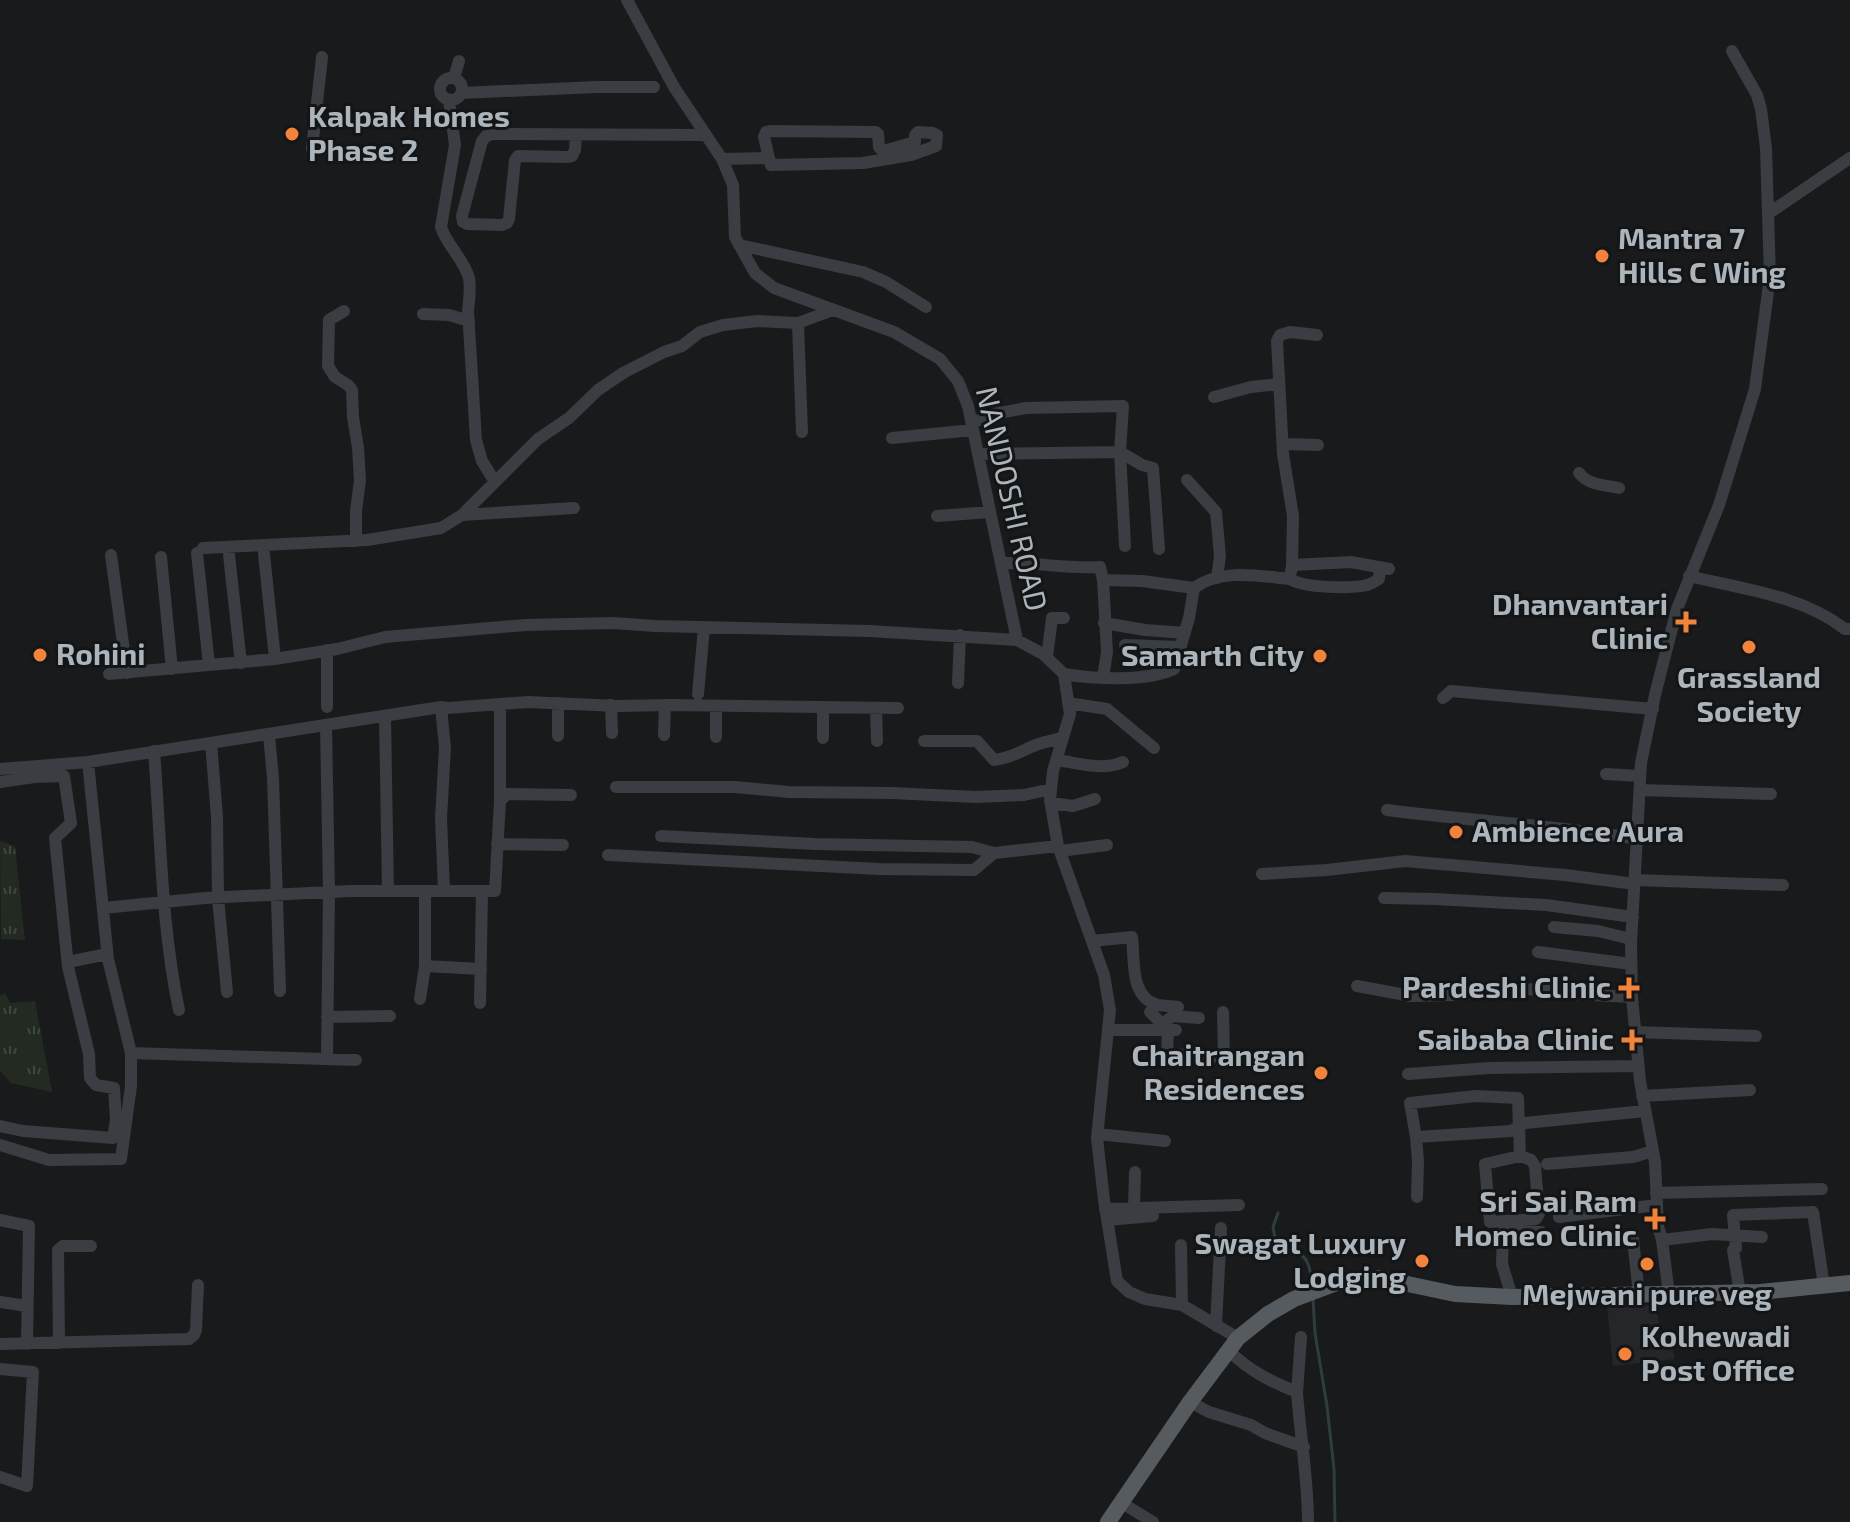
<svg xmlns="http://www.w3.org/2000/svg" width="1850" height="1522" font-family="'Exo 2',sans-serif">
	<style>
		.built { fill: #252629 }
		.park { fill: url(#park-tufts) }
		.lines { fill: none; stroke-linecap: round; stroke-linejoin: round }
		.stream { stroke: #2f3d40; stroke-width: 3 }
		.minor { stroke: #3a3d41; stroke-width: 12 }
		.major { stroke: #565b60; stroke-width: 16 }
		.poi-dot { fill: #f2833b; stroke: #141517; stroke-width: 3 }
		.labels { text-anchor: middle; stroke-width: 6; stroke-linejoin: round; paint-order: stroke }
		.poi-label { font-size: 30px; font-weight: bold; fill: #acb5bb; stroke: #141517; text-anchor: end }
		.street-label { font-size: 30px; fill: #acb5bb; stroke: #141517 }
	</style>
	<defs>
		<pattern id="park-tufts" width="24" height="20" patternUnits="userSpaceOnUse" patternTransform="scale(2)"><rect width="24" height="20" fill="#222a21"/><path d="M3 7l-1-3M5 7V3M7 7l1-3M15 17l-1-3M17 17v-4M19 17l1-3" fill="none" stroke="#3f473f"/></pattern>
	</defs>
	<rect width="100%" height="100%" fill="#191a1c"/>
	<path class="built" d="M1656,1305L1660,1331L1668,1330L1675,1359L1613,1366L1607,1307Z"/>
	<path class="park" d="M0,841L15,846L25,940L1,939Z
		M5,993L10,1003L35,1001L52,1092L11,1083L0,1071V996Z"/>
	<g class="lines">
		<path class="stream" d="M1278,1213L1273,1227L1275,1238C1301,1255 1310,1252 1312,1286
			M1313,1298L1315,1333L1327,1406L1334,1469L1335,1522"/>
		<path class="minor" d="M627,0L674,87L722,159L733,185L735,237L755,273L774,288L894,332L940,359L958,381L968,406L1017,640L1043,654L1064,674L1070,714L1053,771L1050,800L1058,846L1104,975L1110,1010L1097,1138L1104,1200L1117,1281L1129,1292L1145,1299L1182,1305L1238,1338
			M440 89a11 11 0 1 1 22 0a11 11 0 1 1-22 0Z
			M454,78L459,61
			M461,93L597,87H654
			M449,100L455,145L441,227C447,246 464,259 469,278C471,289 469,300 468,311L476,440L482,461L495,482
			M576,135L575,150L572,156L567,157L518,156L515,160L509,219L507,223L502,225L467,224L463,222L462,216L482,141L486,136L492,134L705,135
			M312,149L322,57
			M722,159L769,158L771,165L863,163L911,155L936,146L937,135L933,133L918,132L915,135V142L883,151L879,147L878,134L876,132L770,131L766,132L764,137L769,158
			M1769,213L1850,158
			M739,245L863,272L886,282L926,307
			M344,311L329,320L328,366L335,377L348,385L352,390L353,417L358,448L360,480L356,511V541
			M423,314L449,315L469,321
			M798,323L802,432
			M1214,397L1251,387L1279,384
			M972,423L994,414L1026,408L1123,406L1120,452L1125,546
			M892,438L973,430
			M1283,444L1318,445
			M978,454L1120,452L1142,465L1153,468L1159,549
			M1579,473C1588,485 1605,485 1619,488
			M1187,480L1216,512L1220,556L1217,578
			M462,515L574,508
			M937,516L990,512
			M203,548L367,540L441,528L462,515L538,439L569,418L598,390L623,373L664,352L682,346L700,332L723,325L757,321L798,323L833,310
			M197,553L209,665
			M264,554L275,659
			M111,555L127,673
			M229,555L241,663
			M161,557L172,669
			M1001,563C1034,562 1067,569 1100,567L1103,580L1142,581L1194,588C1222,568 1258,576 1290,579C1304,588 1351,589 1367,585C1372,584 1375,581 1379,579L1380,567
			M1292,565L1293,516L1283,454L1277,341L1280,335L1290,332L1317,335
			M1291,572L1292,565L1351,562L1389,569
			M1689,576C1742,589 1801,595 1845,629H1850
			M1103,580L1107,652L1103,678
			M1104,623L1145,630L1185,633
			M1125,645L1181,647
			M327,650V707
			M1047,657L1052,618H1064
			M109,674L275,659L337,649L385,637L525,625L613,623L655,626L869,631L1017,640
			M1064,674C1094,679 1146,682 1174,669L1189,618L1194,588
			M958,683L960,635
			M698,694L704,628
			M1443,698L1451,691L1653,709
			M558,703V736
			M1068,703L1107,709L1154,748
			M611,705L612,733
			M716,706V737
			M441,707L445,748L441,818L444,891
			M876,708L877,741
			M385,717L388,891
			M326,725L329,892L327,1057
			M269,735L273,778L280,991
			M664,735L665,705
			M823,738V708
			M924,741H977L994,760C1009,758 1018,753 1031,747C1041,742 1053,741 1063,737
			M211,743L217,817L218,898L227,992
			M154,751C161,838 161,925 179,1010
			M1057,760C1078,763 1103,771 1123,762
			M0,769L88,762L441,707L448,708L528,702L617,706L671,705L898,708
			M1606,774L1640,776
			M0,782L35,777L64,776L71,823L55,838L68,967L89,1054L90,1078L96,1085L114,1088L116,1120L113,1138L23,1131L0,1126
			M616,787H735L789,792L891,793L976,797L1024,795L1051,789
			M1640,790L1771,794
			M500,801V704
			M1051,803L1073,806L1095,799
			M1387,810C1470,821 1554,825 1638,839
			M661,836L815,844L972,847L994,853
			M497,844L563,845
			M1060,851L1107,845
			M608,855L879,869L974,870L994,853L1058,846
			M1262,874L1327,870L1405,861L1565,875L1635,884
			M1635,880L1783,885
			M1384,898L1435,899L1546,905L1633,917
			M103,908L205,898L350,891H495L500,801L507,794L571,795
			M1554,927L1598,931L1631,939
			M1092,941L1132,937C1135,960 1129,997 1158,1005C1165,1006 1172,1006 1178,1007
			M1538,952L1631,964
			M68,962L107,954
			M425,966L481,969
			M1357,986L1411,996L1454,995L1506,989L1563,990L1570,994L1632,997
			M420,999L425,966V891
			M480,1003L482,891
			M1150,1012L1162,1024L1173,1016L1199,1018
			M327,1017L390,1016
			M1162,1024L1168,1030L1167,1054L1224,1057L1223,1012
			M1108,1030H1176
			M1635,1032L1756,1036
			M131,1053L356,1060
			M1408,1074L1489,1068L1638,1066
			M1642,1096L1750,1090
			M1098,1134L1165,1141
			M1416,1137L1418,1161L1417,1197
			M0,1145L49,1160L121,1159L131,1086V1053L108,959L88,762
			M1520,1156L1485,1164L1490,1222L1536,1219L1539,1214L1535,1166L1531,1160L1520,1156L1518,1098L1476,1096L1410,1103L1416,1137L1511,1131L1525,1123L1645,1111
			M1547,1164L1633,1157L1653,1151
			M1656,1193L1822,1189
			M1134,1208L1135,1172
			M1105,1209L1239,1205
			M1559,1217L1657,1205
			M0,1220L29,1226L27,1344
			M1107,1220L1153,1216
			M1633,1239L1639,1295
			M1662,1240L1712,1234L1762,1237
			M1181,1245L1182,1305
			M1740,1293L1733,1250L1736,1248L1733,1215L1813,1212L1824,1286
			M1669,1294L1662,1240L1658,1226L1655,1162L1640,1081L1632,997L1631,944L1641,763L1655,695L1677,609L1719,505L1755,389L1770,277L1766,148L1761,109L1757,95L1732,51
			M1512,1297L1502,1264L1503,1231L1541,1232
			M0,1302L27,1306
			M1216,1326L1221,1228
			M59,1343L58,1250L63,1246H91
			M0,1344L189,1339L194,1335L196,1330L198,1285
			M1229,1351C1251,1372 1270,1381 1297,1392C1300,1435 1308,1478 1308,1522
			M0,1369L33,1372L27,1486L0,1477
			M1297,1393L1301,1337
			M1190,1402L1209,1412L1251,1425L1265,1433L1304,1447
			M1122,1503L1153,1522"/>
		<path class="major" d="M1108,1522L1190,1402L1238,1338L1268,1314L1294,1299L1347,1279L1379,1278L1455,1294L1512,1297L1760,1292L1850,1283"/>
	</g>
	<g class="poi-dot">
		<circle cx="292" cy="134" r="8"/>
		<circle cx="1602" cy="256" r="8"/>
		<path d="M1682 610h8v8h8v8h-8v8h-8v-8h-8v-8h8z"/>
		<circle cx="1749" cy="647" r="8"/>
		<circle cx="40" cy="655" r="8"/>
		<circle cx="1320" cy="656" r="8"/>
		<circle cx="1456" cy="832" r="8"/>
		<path d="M1625 976h8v8h8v8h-8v8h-8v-8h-8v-8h8z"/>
		<path d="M1628 1028h8v8h8v8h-8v8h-8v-8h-8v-8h8z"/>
		<circle cx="1321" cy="1073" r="8"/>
		<path d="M1651 1207h8v8h8v8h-8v8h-8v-8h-8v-8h8z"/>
		<circle cx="1422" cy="1261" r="8"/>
		<circle cx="1647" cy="1264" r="8"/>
		<circle cx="1625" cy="1354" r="8"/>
	</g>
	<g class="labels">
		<g class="poi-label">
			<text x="308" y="127" text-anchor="start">Kalpak Homes<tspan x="308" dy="34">Phase 2</tspan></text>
			<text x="1618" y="249" text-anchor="start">Mantra 7<tspan x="1618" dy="34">Hills C Wing</tspan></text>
			<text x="1668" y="615">Dhanvantari<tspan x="1668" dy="34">Clinic</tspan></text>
			<text x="56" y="665" text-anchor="start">Rohini</text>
			<text x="1304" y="666">Samarth City</text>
			<text x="1749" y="688" text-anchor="middle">Grassland<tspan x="1749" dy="34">Society</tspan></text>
			<text x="1472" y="842" text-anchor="start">Ambience Aura</text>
			<text x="1611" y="998">Pardeshi Clinic</text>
			<text x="1614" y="1050">Saibaba Clinic</text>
			<text x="1305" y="1066">Chaitrangan<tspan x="1305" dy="34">Residences</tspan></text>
			<text x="1637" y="1212">Sri Sai Ram<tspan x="1637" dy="34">Homeo Clinic</tspan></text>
			<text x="1406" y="1254">Swagat Luxury<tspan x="1406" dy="34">Lodging</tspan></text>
			<text x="1647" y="1305" text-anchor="middle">Mejwani pure veg</text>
			<text x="1641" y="1347" text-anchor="start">Kolhewadi<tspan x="1641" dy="34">Post Office</tspan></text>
		</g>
		<g class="street-label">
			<text transform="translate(1011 499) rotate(77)" y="10">NANDOSHI ROAD</text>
		</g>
	</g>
</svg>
